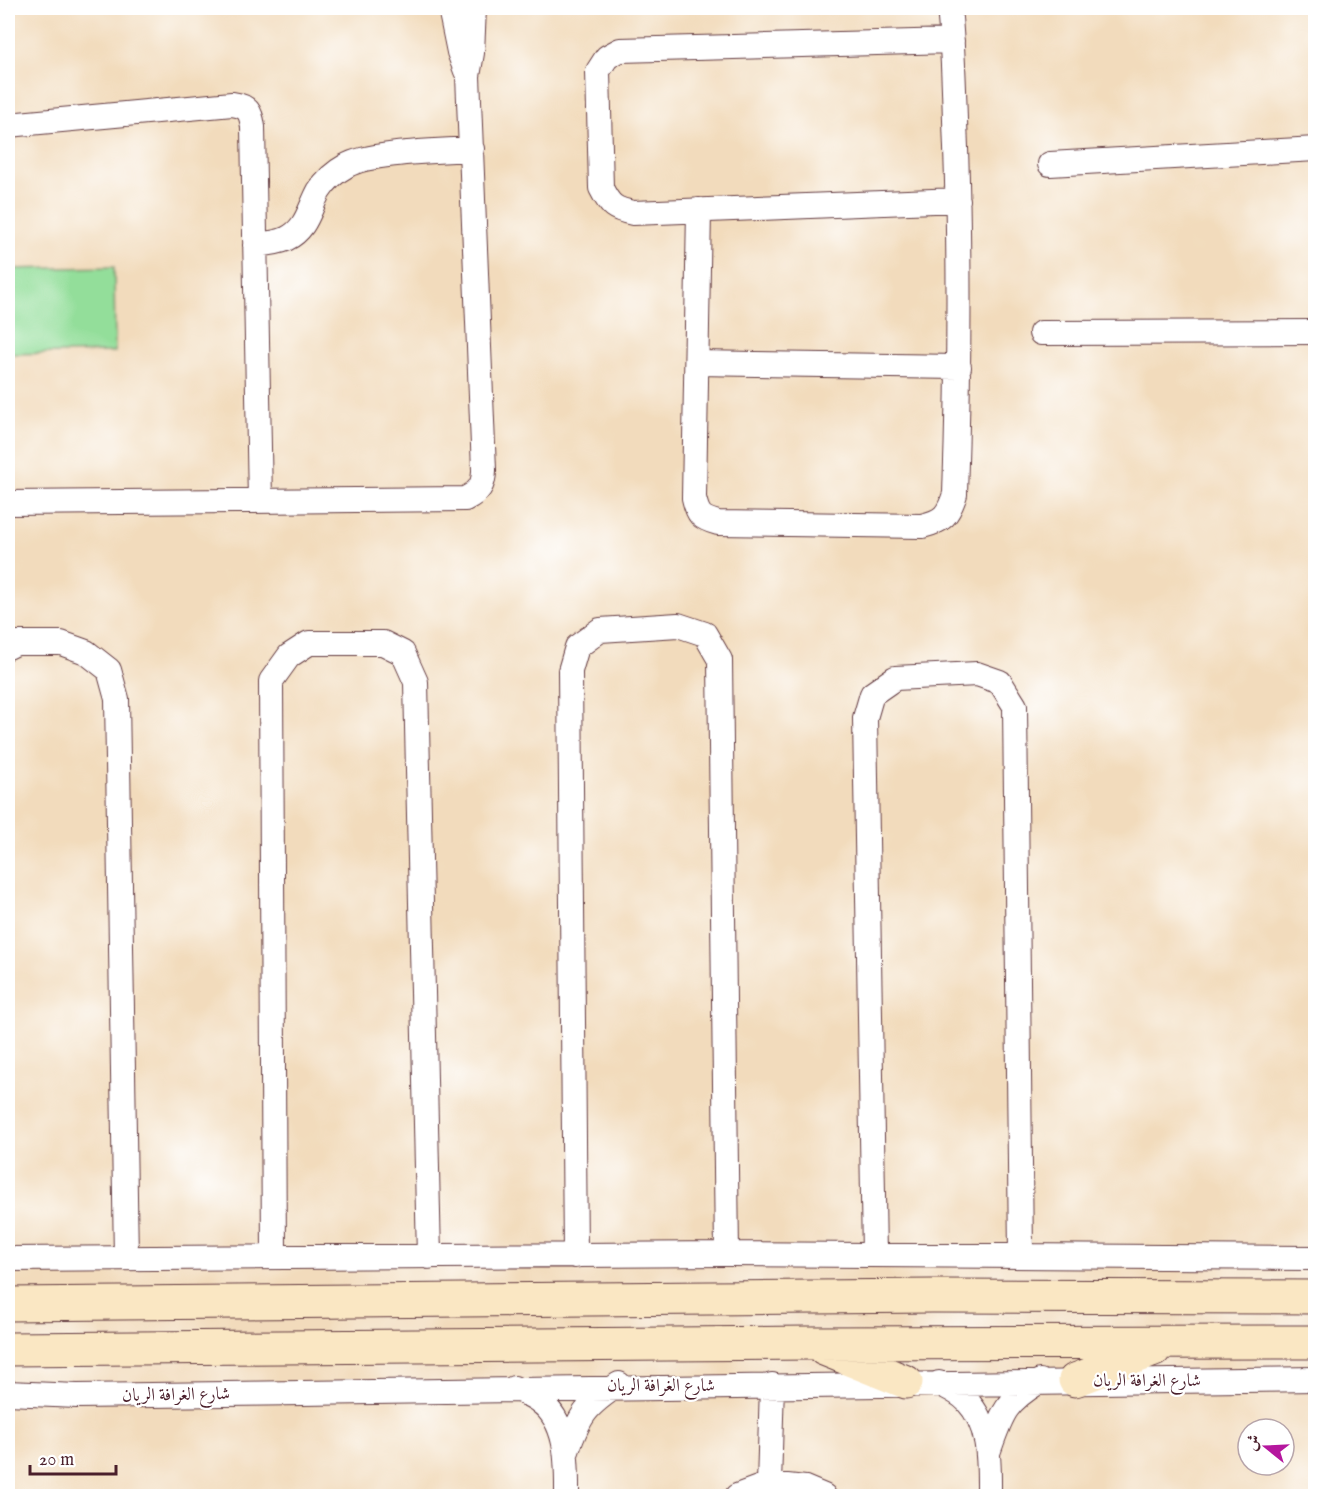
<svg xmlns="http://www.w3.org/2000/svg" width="1323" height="1504" font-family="'IM FELL English',Amiri,serif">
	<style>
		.green { fill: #93de9a; stroke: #6e7e62; stroke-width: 1.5 }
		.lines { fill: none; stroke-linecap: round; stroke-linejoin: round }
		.minor-casing { stroke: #633b41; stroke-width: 26 }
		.secondary-casing { stroke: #633b41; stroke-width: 35 }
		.minor { stroke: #fff; stroke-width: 24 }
		.secondary { stroke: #fae7c3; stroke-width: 33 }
		.labels { text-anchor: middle; stroke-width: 4.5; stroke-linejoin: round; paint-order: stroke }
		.street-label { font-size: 18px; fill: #4a1f2b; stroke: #fff }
	</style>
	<rect width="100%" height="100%" fill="#fff"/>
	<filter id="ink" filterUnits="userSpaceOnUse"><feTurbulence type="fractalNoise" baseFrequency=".0167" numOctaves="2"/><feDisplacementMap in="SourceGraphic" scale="12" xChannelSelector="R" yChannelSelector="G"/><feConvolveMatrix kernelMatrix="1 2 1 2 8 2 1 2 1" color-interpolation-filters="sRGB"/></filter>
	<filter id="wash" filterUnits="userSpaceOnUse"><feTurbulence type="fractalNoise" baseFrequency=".008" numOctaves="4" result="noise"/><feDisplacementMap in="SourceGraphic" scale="24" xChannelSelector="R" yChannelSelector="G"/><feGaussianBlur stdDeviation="1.35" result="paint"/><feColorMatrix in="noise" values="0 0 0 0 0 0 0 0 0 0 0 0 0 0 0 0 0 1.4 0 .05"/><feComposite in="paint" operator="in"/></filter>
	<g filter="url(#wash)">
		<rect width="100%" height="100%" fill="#f2dbbc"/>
		<path class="green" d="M114,267L115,352L8,354V269Z"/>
	</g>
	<g filter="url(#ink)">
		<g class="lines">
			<g class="minor-casing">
				<path id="minor" d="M450,8L459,52L466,71
					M952,41L620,50L607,57L598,71L601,188C610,206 614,209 633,213L958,200
					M8,125L232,104C248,106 251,112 253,127L260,501
					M1050,164L1316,149
					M699,210L694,498C698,515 700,518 718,523L922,526C943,521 948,516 955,494C959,379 960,264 956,148C954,101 954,54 949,8
					M255,245C265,244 277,243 286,239C307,229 309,209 319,191C326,180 335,172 346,166C368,152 443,151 472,149
					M1041,333L1316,332
					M697,363L959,367
					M8,503L465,499C479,492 484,485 484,470L468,76L472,53L474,8
					M8,647L16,643H61L86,652L109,670L117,699L126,1258
					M874,1255L865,718L872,694L895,678L977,674L1000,682L1015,706L1021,1255
					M575,1256L570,671L577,647L600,630L678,625L705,634L720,660L727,1254
					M274,1257L271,681L289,656L309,643H383L403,653L416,682L429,1257
					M8,1259L727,1254L1316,1258
					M939,1383C948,1388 960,1393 967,1401C991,1426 989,1464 989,1496
					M514,1388C522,1392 532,1395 539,1401C569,1422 567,1465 567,1496
					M8,1393L77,1396C490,1387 903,1381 1316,1379
					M989,1450C1002,1413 1005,1402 1040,1381
					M567,1451C580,1414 586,1406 619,1384
					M769,1484L772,1385
					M737,1496L769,1484L805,1488L824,1496"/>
			</g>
			<g class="secondary-casing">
				<path id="secondary" d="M8,1304L933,1296L1316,1297
					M8,1349L808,1343L1316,1342
					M824,1349L906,1382
					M1075,1380L1154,1350"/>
			</g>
			<use href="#minor" class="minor"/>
			<use href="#secondary" class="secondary"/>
		</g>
	</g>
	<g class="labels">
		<g class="street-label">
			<text x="1147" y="1386">شارع الغرافة الريان</text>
			<text x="661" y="1391">شارع الغرافة الريان</text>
			<text transform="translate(176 1394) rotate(-1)" y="6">شارع الغرافة الريان</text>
		</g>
	</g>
	<rect width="1323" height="1504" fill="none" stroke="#fff" stroke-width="30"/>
	<g transform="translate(1266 1447) rotate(288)"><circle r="28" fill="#ffffff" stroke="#b7a5aa" stroke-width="1.5"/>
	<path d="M0-4.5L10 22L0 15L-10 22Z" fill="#b5179e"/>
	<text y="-9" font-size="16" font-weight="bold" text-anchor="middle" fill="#4a1f2b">ش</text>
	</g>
	<path d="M30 1465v9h86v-9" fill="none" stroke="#4a1f2b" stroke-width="3"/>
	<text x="39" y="1465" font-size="18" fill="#4a1f2b" stroke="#ffffff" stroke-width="4.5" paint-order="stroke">20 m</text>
</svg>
